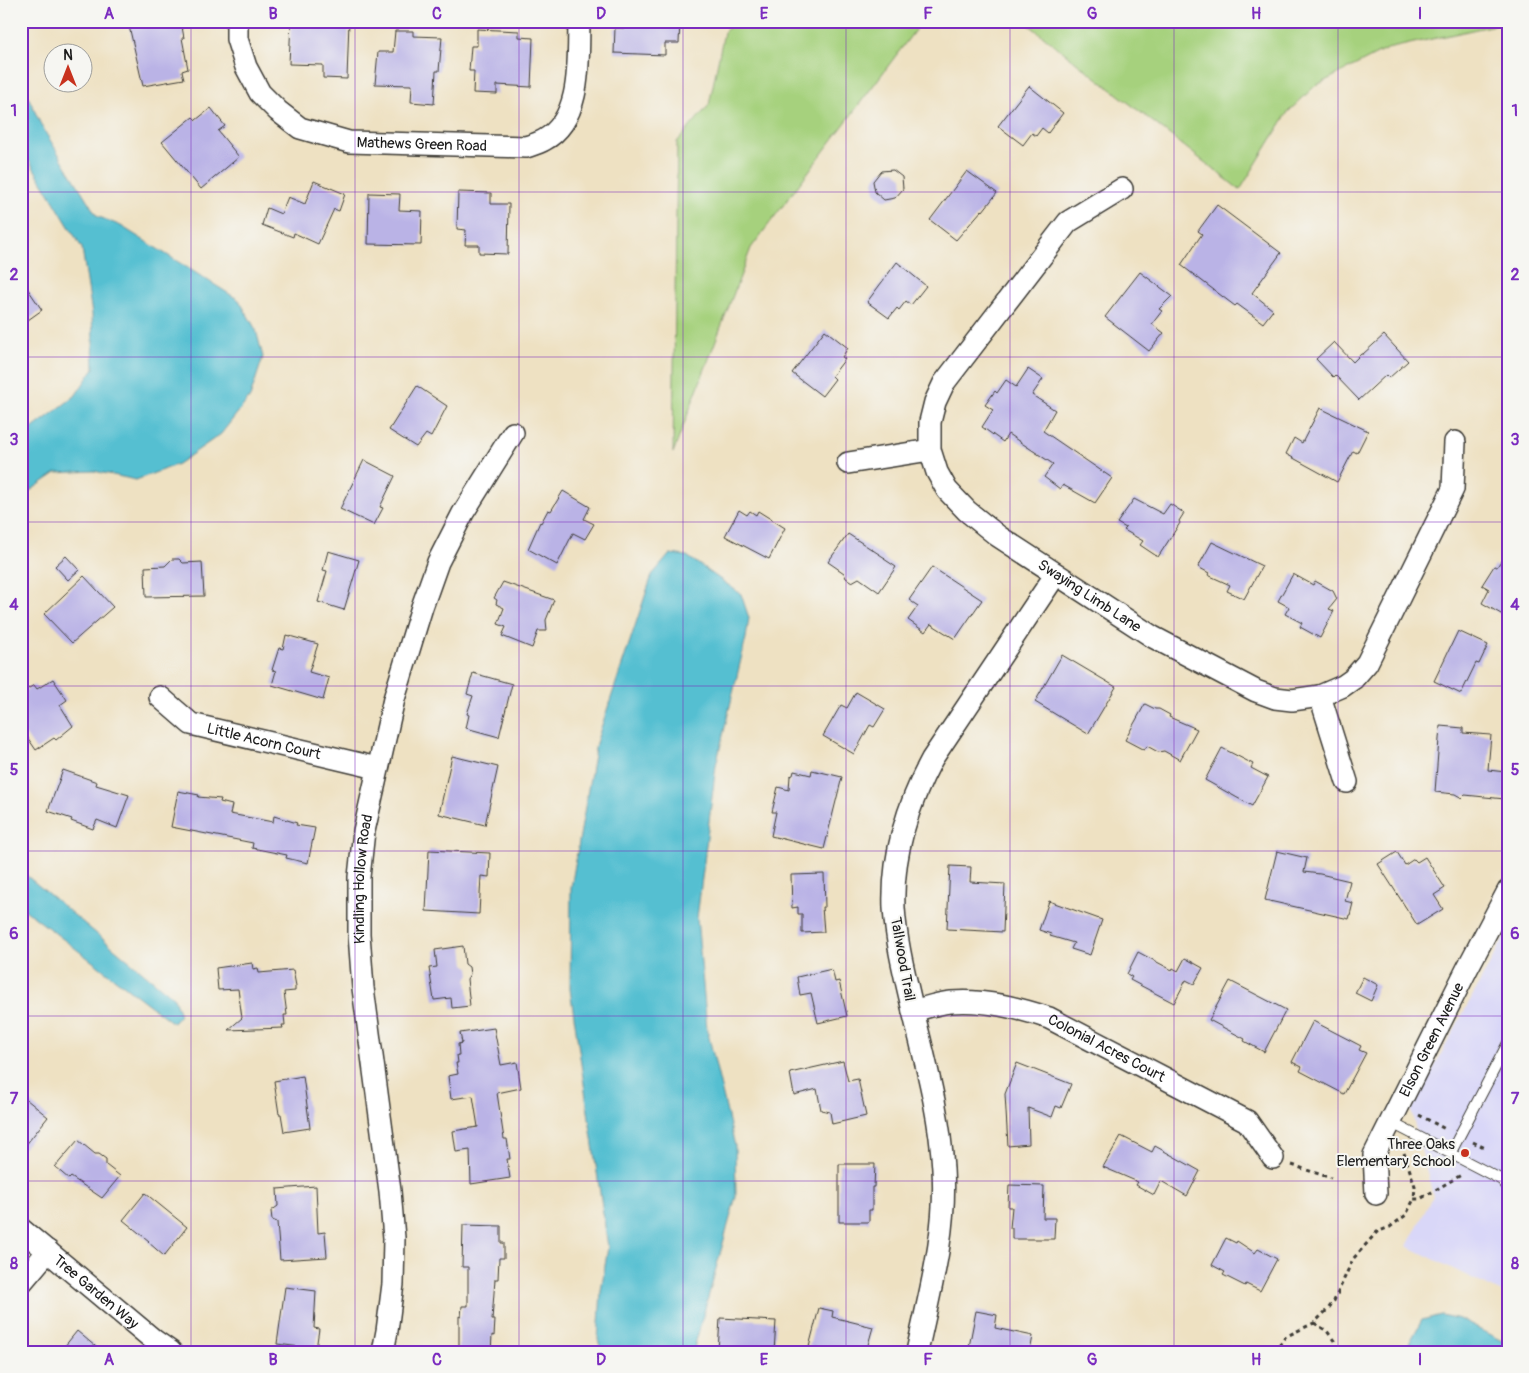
<svg xmlns="http://www.w3.org/2000/svg" width="1529" height="1373" font-family="Pangolin,sans-serif">
	<style>
		.built { fill: #d9d7f8 }
		.green { fill: #a6d17d; stroke: #61764c }
		.water { fill: #55bfd1; stroke: #386e76 }
		.building { fill: #bab3e6 }
		.lines { fill: none; stroke-linecap: round; stroke-linejoin: round }
		.service-casing { stroke: #3c3a35; stroke-width: 12 }
		.minor-casing { stroke: #3c3a35; stroke-width: 24 }
		.path { stroke: #3c3a35; stroke-width: 3; stroke-dasharray: 4 4; stroke-linecap: butt }
		.service { stroke: #fff; stroke-width: 10 }
		.minor { stroke: #fff; stroke-width: 21 }
		.grid { fill: none; stroke: #7b2cbf; stroke-width: 1; stroke-opacity: 0.55 }
		.poi-dot { fill: #c8321e; stroke: #f6f6f2; stroke-width: 2 }
		.labels { text-anchor: middle; stroke-width: 4; stroke-linejoin: round; paint-order: stroke }
		.street-label { font-size: 15px; fill: #1c1c1c; stroke: #f6f6f2 }
		.poi-label { font-size: 15px; fill: #1c1c1c; stroke: #f6f6f2; text-anchor: end }
		.neatline { fill: none; stroke: #7b2cbf; stroke-width: 2 }
		.grid-label { font-size: 16px; text-anchor: middle; font-weight: bold; fill: #7b2cbf }
	</style>
	<rect width="100%" height="100%" fill="#f6f6f2"/>
	<filter id="ink" filterUnits="userSpaceOnUse"><feTurbulence type="fractalNoise" baseFrequency=".02" numOctaves="2"/><feDisplacementMap in="SourceGraphic" scale="10" xChannelSelector="R" yChannelSelector="G"/><feConvolveMatrix kernelMatrix="1 2 1 2 8 2 1 2 1" color-interpolation-filters="sRGB"/></filter>
	<filter id="wash" filterUnits="userSpaceOnUse"><feTurbulence type="fractalNoise" baseFrequency=".0096" numOctaves="4" result="noise"/><feDisplacementMap in="SourceGraphic" scale="20" xChannelSelector="R" yChannelSelector="G"/><feGaussianBlur stdDeviation="1.12" result="paint"/><feColorMatrix in="noise" values="0 0 0 0 0 0 0 0 0 0 0 0 0 0 0 0 0 1.4 0 .05"/><feComposite in="paint" operator="in"/></filter>
	<g filter="url(#wash)">
		<rect width="100%" height="100%" fill="#eee1c2"/>
		<path class="built" d="M1508,930V1296L1407,1246L1433,1196L1411,1110Z"/>
		<path class="green" d="M736,21H922L751,248L673,453L677,142L709,105L724,32Z
			M1024,21H1508V22L1387,49L1315,86L1288,112L1240,190Z"/>
		<path class="water" d="M21,81L42,127L97,216L121,226L239,300L256,330L263,357L250,397L221,434L178,464L136,480L94,471L56,473L21,497V437L75,396L94,368L92,314L82,248L21,147Z
			M670,554L687,556L741,594L749,618L746,638L716,765L697,918L707,1029L735,1146L736,1196L693,1352H602L598,1340L601,1291L608,1247L570,989L571,888L596,743L652,575Z
			M21,871L174,998L180,1015L173,1023L21,907Z
			M1441,1315L1459,1319L1508,1344V1352H1407L1406,1349L1422,1320Z"/>
		<g id="blocks">
			<path class="building" d="M152,21H181L184,38H182L188,69L182,71L184,79L143,86L129,26Z
				M291,21H349L347,79L323,78V65L289,64Z
				M626,21H680L679,43H665V55L614,53L615,28H625Z
				M477,29L519,31V37L533,38L531,87L497,85V94L473,93L474,71H469L471,46H477Z
				M395,31H413V36L442,37L439,71H436L434,104L411,102L412,85L375,84L378,52H393Z
				M1029,86L1063,113L1048,133L1042,128L1036,136L1032,133L1023,145L998,126Z
				M211,108L225,126L218,131L239,157L201,189L162,142L193,117L196,120Z
				M893,170L902,177L903,189L895,198L884,200L875,192L873,181L881,171Z
				M967,171L997,193L983,211L982,210L956,240L930,220Z
				M314,181L345,194L339,211L334,209L318,244L294,233L293,237L262,225L267,208L281,214L288,197L305,204Z
				M458,192L491,193V204H509L508,254L479,253V245H465L466,230L457,229Z
				M369,193L400,194L399,210L422,211L421,245L368,244Z
				M1217,205L1281,253L1252,293L1273,310L1263,323L1237,304L1235,306L1181,265L1202,234L1198,231Z
				M897,262L926,286L911,305L906,301L899,310L897,308L889,318L867,302Z
				M1140,272L1172,296L1159,309L1162,311L1152,324L1164,333L1149,351L1105,317Z
				M21,279L42,310L21,325Z
				M825,330L848,348L842,357L845,359L832,376L835,379L822,396L792,373Z
				M1384,335L1408,361L1389,378L1386,375L1359,400L1335,375L1333,377L1316,359L1334,342L1353,362L1361,354H1363Z
				M1028,369L1043,379L1032,395L1055,410L1043,431L1112,478L1095,503L1063,485L1060,489L1044,477L1053,464L1008,434L1003,442L982,427L993,410L985,405L995,391L997,393L1006,380L1016,387Z
				M417,386L447,406L431,437L426,434L416,447L389,430Z
				M1320,408L1368,431L1357,453L1353,451L1337,482L1286,454L1294,438L1302,443Z
				M364,460L395,476L380,507L383,508L374,525L340,509Z
				M563,491L590,507L584,519L594,524L585,539L573,533L557,565L528,549L540,522L541,523L548,510L551,511Z
				M1134,499L1163,514L1170,504L1184,513L1179,521L1180,523L1158,557L1140,545L1143,541L1124,530L1126,528L1117,523Z
				M739,510L747,515L750,511L756,515L758,511L785,528L769,559L725,536Z
				M848,534L885,558L884,559L896,567L879,592L859,578L852,582L846,578L844,573L828,562Z
				M1212,542L1262,566L1244,599L1227,591L1230,585L1208,575L1209,573L1198,567Z
				M1508,550V618L1482,603L1489,589L1482,585L1494,566L1497,567Z
				M328,551L359,560L344,610L318,602L327,571L323,570Z
				M66,556L79,570L68,580L55,566Z
				M172,559H179L183,563L202,562L204,596L146,597L145,567L165,566Z
				M932,567L982,600L955,639L931,624L925,632L908,620L918,606L909,600Z
				M1293,574L1313,585L1315,581L1333,591L1337,599L1329,609L1334,611L1320,638L1300,627L1302,623L1285,614L1289,607L1278,601Z
				M84,576L113,607L72,643L44,614Z
				M503,582L554,600L546,620L547,631H538L532,648L502,636L506,627L498,624L504,608L496,604L497,600L494,598Z
				M1458,631L1488,645L1479,664L1476,663L1461,694L1434,681Z
				M286,635L318,644L309,672L329,678L323,700L272,685L276,671L272,670L279,648L283,649Z
				M1062,655L1116,687L1088,734L1035,702Z
				M473,673L512,684L499,737L466,728L469,715L467,714L473,696L467,694Z
				M53,679L67,700L60,705L73,726L56,740L54,738L36,750L21,728V693L34,685L37,689Z
				M856,692L885,709L874,727L870,725L854,754L823,736L841,705L847,708Z
				M1145,704L1155,709H1159L1170,715L1169,717L1197,729L1180,760L1164,751L1158,752L1147,746L1144,750L1125,740Z
				M1440,726L1463,728V733L1491,735L1488,770L1506,772L1505,799L1465,795L1462,798L1455,794L1435,792Z
				M1222,748L1253,764L1251,768L1268,777L1252,806L1205,780Z
				M452,756L498,767L485,825L439,814Z
				M63,770L97,782L96,785L129,795L117,828L97,820L93,829L71,821L72,819L48,811Z
				M812,770L842,777L824,849L771,836L776,812H772L778,787L789,790L790,776L793,775L794,771L811,775Z
				M178,791L199,795L198,797L221,799L220,802L232,805L230,814L273,822L274,816L297,823L296,825L315,828L308,863L286,858L287,855L252,848L253,843L171,827Z
				M429,850L490,853L489,877L481,876L479,914L426,911Z
				M1277,851L1307,858L1304,872L1320,874L1350,881L1345,901L1353,903L1349,919L1265,900Z
				M1397,852L1405,865L1414,859L1417,862L1425,857L1445,888L1434,895L1443,909L1417,925L1378,864Z
				M950,866L971,867L970,882L1005,884L1003,932L947,929Z
				M824,874L825,907H822L824,932L802,933V914H798V907L792,908L791,875Z
				M1049,901L1102,920L1090,955L1071,949L1074,943L1050,936L1051,934L1039,930Z
				M463,946L465,964L469,967L470,974L467,979L470,1006L452,1008L451,998L434,1000L429,968L437,967L435,950Z
				M1138,952L1172,970L1173,968L1178,971L1185,958L1203,968L1194,984L1186,980L1174,1003L1130,980L1132,977L1127,974Z
				M252,963L253,969L258,968L259,973L293,970L296,986L295,987V991L284,992L287,1015H284L285,1025H282L283,1028L228,1030L242,1018L238,989L218,990L216,968Z
				M832,969L835,982L839,981L847,1016L818,1023L811,993L800,995L797,977Z
				M1363,977L1378,985L1371,1001L1355,993Z
				M1230,981L1286,1010L1264,1052L1244,1041L1245,1039L1209,1020Z
				M1313,1021L1361,1046L1359,1050L1366,1053L1344,1094L1300,1071L1302,1067L1292,1062Z
				M494,1028L501,1065L517,1062L521,1088L497,1093L504,1139H507L510,1159H507L510,1178L471,1184L470,1150L456,1152L453,1131L478,1127L473,1096L451,1099L448,1076L458,1074L456,1063H458L457,1055H459L458,1044L462,1043L460,1033Z
				M843,1061L848,1081L858,1079L866,1116L832,1124L830,1112L821,1110L817,1089L794,1095L790,1073Z
				M1017,1063L1071,1084L1061,1108L1056,1106L1052,1117L1028,1108L1029,1144L1008,1146L1005,1094Z
				M303,1076L310,1128L284,1132L281,1114H279L274,1081Z
				M21,1095L48,1117L21,1151Z
				M1121,1136L1152,1152L1155,1146L1200,1171L1187,1196L1161,1181L1154,1195L1136,1185L1138,1182L1103,1167Z
				M78,1140L95,1154H99L106,1159V1165L120,1176L102,1198L71,1177L69,1179L55,1167Z
				M839,1164H875L874,1187H872V1210H869V1222H839Z
				M1009,1185L1044,1186L1043,1218H1055L1054,1239H1012V1228H1010L1012,1207H1008Z
				M316,1186L318,1233L325,1232L327,1257L280,1260L277,1222L272,1220L271,1211L278,1206L277,1189Z
				M145,1193L187,1227L164,1256L148,1242L149,1241L123,1220Z
				M463,1225L501,1226V1243H504V1258H499L498,1279H495L492,1320H495L494,1336L492,1335L491,1352H459V1316L461,1317L462,1306H468V1267H462Z
				M1226,1238L1236,1243L1237,1241L1255,1253L1258,1249L1277,1259L1260,1291L1246,1284L1245,1286L1223,1275L1225,1272L1212,1265Z
				M285,1287L316,1291L314,1328L319,1329L316,1349L277,1344Z
				M819,1308L833,1311L832,1317L873,1327L866,1352H820L821,1349L809,1347Z
				M976,1311L997,1315L995,1328L1033,1336L1030,1352H968Z
				M720,1318L776,1321L774,1352H718Z
				M77,1331L102,1352H60Z"/>
		</g>
	</g>
	<g filter="url(#ink)">
		<use href="#blocks" fill-opacity="0" stroke="#3c3a35" stroke-width="1"/>
		<g class="lines">
			<g class="service-casing">
				<path id="service" d="M1390,1122L1502,1180L1508,1187
					M1451,1152L1508,1043"/>
			</g>
			<g class="minor-casing">
				<g id="minor">
					<path id="s1" d="M237,21V39L246,67L260,93L278,111L300,128L349,142L526,147C532,145 539,143 544,140C583,119 578,59 579,21"/>
					<path id="s2" d="M1122,189L1068,222L944,383L935,402L930,422V450L937,472L947,490L967,511L998,536L1153,637L1256,691L1275,698L1292,700L1320,696L1343,686L1353,679L1367,663L1453,489L1455,442"/>
					<path d="M848,463L930,450"/>
					<path d="M1320,696L1347,782"/>
					<path id="s3" d="M160,697L191,724L377,768"/>
					<path id="s4" d="M913,1011C925,1008 938,1003 951,1002C984,999 1018,1008 1049,1018L1247,1121L1273,1158"/>
					<path id="s5" d="M1376,1194L1374,1155L1467,969L1508,891"/>
					<path id="s6" d="M21,1229L155,1341L171,1352"/>
					<path d="M21,1283L48,1251"/>
					<path id="s7" d="M383,1352L387,1331L393,1284L394,1238L390,1191L363,988L359,934V877L364,831L394,699L422,607L438,562L463,513L513,433"/>
					<path d="M917,1352C930,1291 947,1231 943,1169C940,1111 923,1054 910,998C903,968 896,939 894,908C892,856 908,804 932,759L1056,574"/>
				</g>
			</g>
			<path class="path" d="M1419,1115L1447,1130
				M1473,1142L1485,1148
				M1404,1153L1415,1186L1414,1199H1420L1461,1175
				M1292,1165L1331,1178
				M1314,1323L1327,1331L1335,1342L1334,1352
				M1274,1352L1285,1337L1314,1323L1328,1309L1334,1301L1353,1259L1377,1232L1390,1227L1406,1215L1414,1199"/>
			<use href="#service" class="service"/>
			<use href="#minor" class="minor"/>
		</g>
	</g>
	<path class="grid" d="M191,21V1352M355,21V1352M519,21V1352M683,21V1352M846,21V1352M1010,21V1352M1174,21V1352M1338,21V1352M21,192H1508M21,357H1508M21,522H1508M21,686H1508M21,851H1508M21,1016H1508M21,1181H1508"/>
	<circle class="poi-dot" cx="1465" cy="1153" r="5"/>
	<g class="labels">
		<g class="street-label">
			<text dy="5" stroke="none"><textPath href="#s1" startOffset="254">Mathews Green Road</textPath></text>
			<text dy="5" stroke="none"><textPath href="#s2" startOffset="558">Swaying Limb Lane</textPath></text>
			<text dy="5" stroke="none"><textPath href="#s3" startOffset="116">Little Acorn Court</textPath></text>
			<text dy="5" stroke="none"><textPath href="#s7" startOffset="476">Kindling Hollow Road</textPath></text>
			<text transform="translate(903 959) rotate(80)" y="5">Tallwood Trail</text>
			<text dy="5" stroke="none"><textPath href="#s5" startOffset="168">Elson Green Avenue</textPath></text>
			<text dy="5" stroke="none"><textPath href="#s4" startOffset="204">Colonial Acres Court</textPath></text>
			<text dy="5" stroke="none"><textPath href="#s6" startOffset="98">Tree Garden Way</textPath></text>
		</g>
		<g class="poi-label">
			<text x="1455" y="1149">Three Oaks<tspan x="1455" dy="17">Elementary School</tspan></text>
		</g>
	</g>
	<rect width="1529" height="1373" fill="none" stroke="#f6f6f2" stroke-width="55"/>
	<g transform="translate(68 68)"><circle r="24" fill="#f6f6f2" stroke="#9f9f9c"/>
	<path d="M0-4L9 19L0 12L-9 19Z" fill="#c8321e"/>
	<text y="-8" font-size="14" font-weight="bold" text-anchor="middle" fill="#1c1c1c">N</text>
	</g>
	<rect x="28" y="28" width="1474" height="1318" class="neatline"/>
	<g class="grid-label">
		<text x="109" y="19">A</text>
		<text x="273" y="19">B</text>
		<text x="437" y="19">C</text>
		<text x="601" y="19">D</text>
		<text x="764" y="19">E</text>
		<text x="928" y="19">F</text>
		<text x="1092" y="19">G</text>
		<text x="1256" y="19">H</text>
		<text x="1420" y="19">I</text>
		<text x="14" y="116">1</text>
		<text x="1515" y="116">1</text>
		<text x="14" y="280">2</text>
		<text x="1515" y="280">2</text>
		<text x="14" y="445">3</text>
		<text x="1515" y="445">3</text>
		<text x="14" y="610">4</text>
		<text x="1515" y="610">4</text>
		<text x="14" y="775">5</text>
		<text x="1515" y="775">5</text>
		<text x="14" y="939">6</text>
		<text x="1515" y="939">6</text>
		<text x="14" y="1104">7</text>
		<text x="1515" y="1104">7</text>
		<text x="14" y="1269">8</text>
		<text x="1515" y="1269">8</text>
		<text x="109" y="1365">A</text>
		<text x="273" y="1365">B</text>
		<text x="437" y="1365">C</text>
		<text x="601" y="1365">D</text>
		<text x="764" y="1365">E</text>
		<text x="928" y="1365">F</text>
		<text x="1092" y="1365">G</text>
		<text x="1256" y="1365">H</text>
		<text x="1420" y="1365">I</text>
	</g>
</svg>
